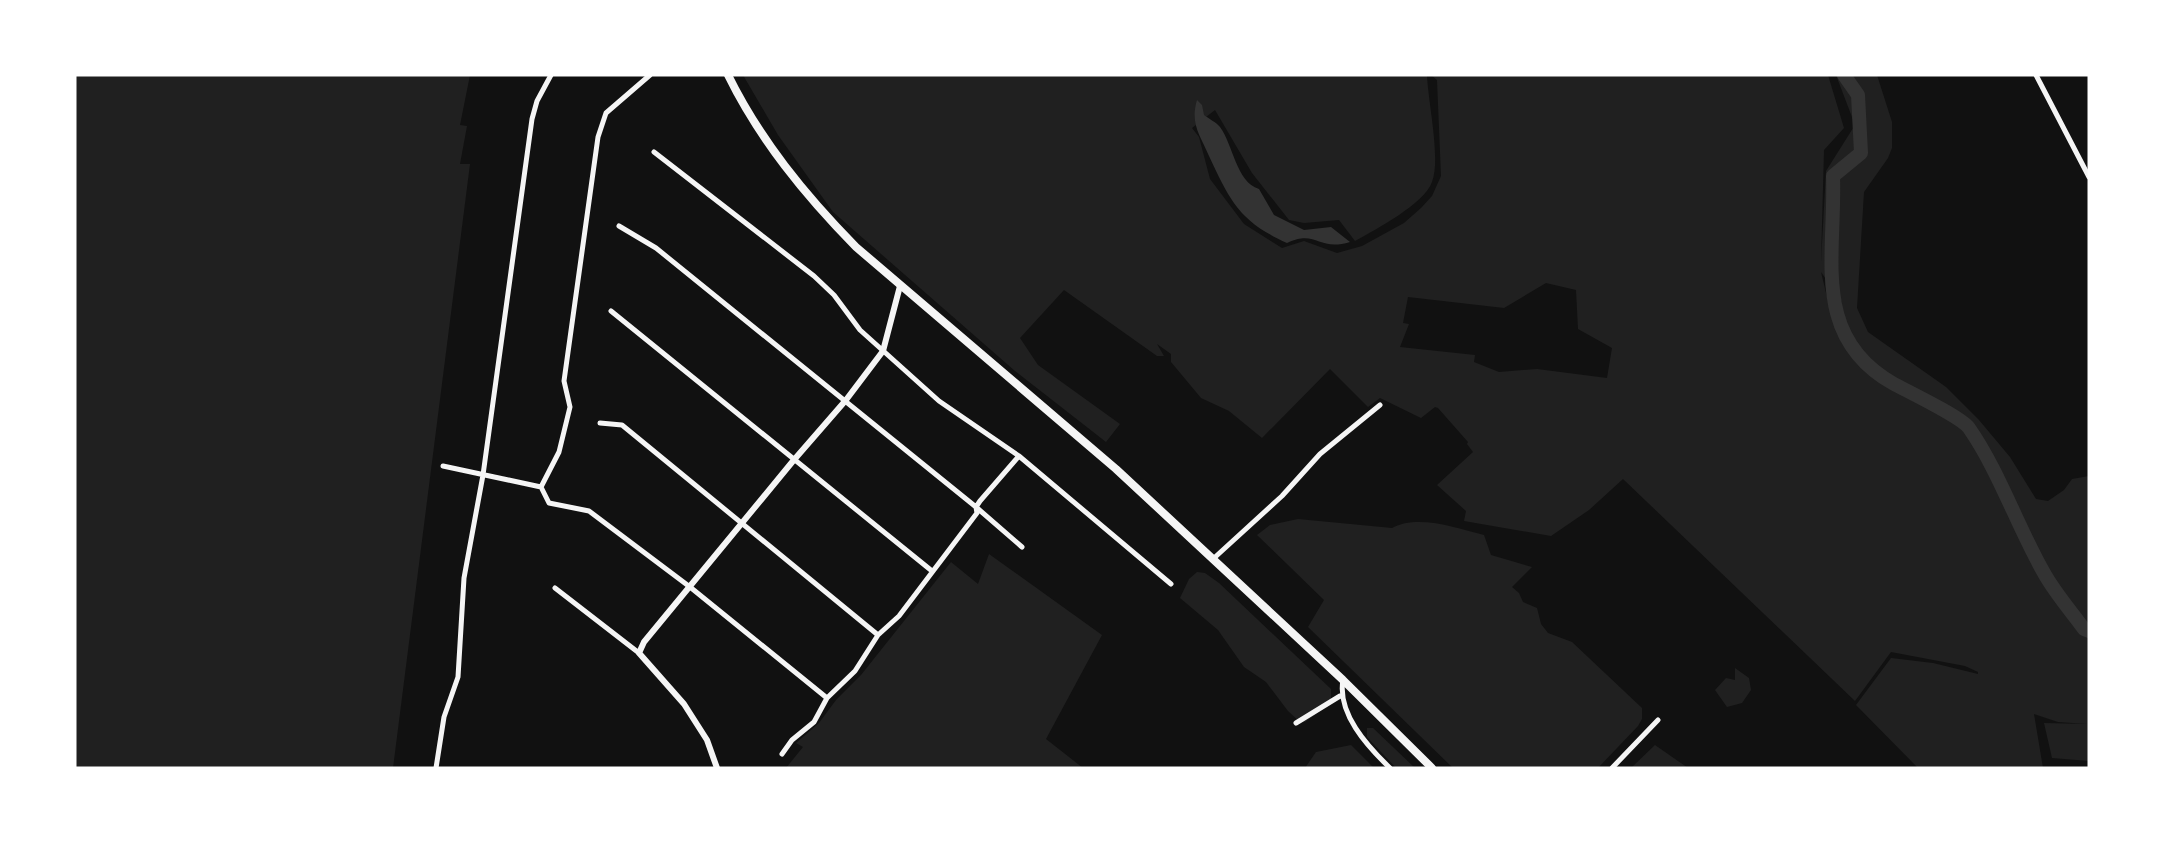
<svg xmlns="http://www.w3.org/2000/svg" width="2164" height="843" font-family="'Noto Sans',sans-serif">
	<style>
		.green { fill: #202020; fill-rule: evenodd }
		.water { fill: #333 }
		.lines { fill: none; stroke-linecap: round; stroke-linejoin: round }
		.river { stroke: #333; stroke-width: 14 }
		.minor { stroke: #f5f5f5; stroke-width: 5 }
		.tertiary { stroke: #f5f5f5; stroke-width: 6 }
		.primary { stroke: #f5f5f5; stroke-width: 8 }
	</style>
	<rect width="100%" height="100%" fill="#111"/>
	<path class="green" d="M75,75H470L460,125L467,126L460,164H470L393,768H75Z
		M743,75H1427C1428,102 1441,159 1432,182C1424,204 1375,230 1355,241L1339,220L1304,223L1289,220L1252,173L1215,110L1192,128L1199,137L1210,179L1244,224L1282,248L1304,241L1337,253L1362,246L1404,223L1421,208L1432,196L1441,176L1437,80L1431,75H1828L1844,128L1824,150L1821,262L1826,171L1855,125L1836,75H1877L1892,122V148L1888,158L1864,192L1857,308L1868,332L1946,387L1979,420L2010,457L2036,499L2048,501L2064,490L2072,479L2089,476V761L2052,758L2044,723L2087,724L2058,722L2034,714L2043,768H1918L1856,705L1891,658L1933,663L1978,674V672L1965,666L1891,652L1855,701L1623,479L1589,510L1551,536L1464,521L1466,511L1437,485L1473,452L1467,444L1468,442L1438,408L1435,407L1421,418L1380,398L1368,407L1330,369L1262,438L1229,411L1201,398L1171,362V354L1157,344L1164,356H1157L1064,290L1020,338L1038,365L1120,424L1106,442L1015,371L833,212L778,135ZM1821,272L1842,302L1837,329L1832,318ZM1546,283L1576,290L1578,329L1612,348L1607,378L1537,369L1499,372L1474,362L1475,355L1400,347L1409,324L1403,323L1408,297L1504,308Z
		M1298,519L1392,528C1418,514 1456,528 1484,535L1491,555L1532,567L1512,587L1519,593L1523,602L1537,608L1541,624L1548,633L1572,642L1642,708V719L1638,726L1598,768H1453L1308,627L1324,600L1257,535L1270,525Z
		M989,554L1102,635L1046,739L1083,768H786L803,747L796,743L819,723L836,700L861,675L951,562L978,584Z
		M1197,572L1205,573L1219,583L1331,689V703L1305,722H1300L1288,711L1266,682L1244,667L1218,630L1180,598L1189,579Z
		M1735,668L1749,678L1751,690L1742,703L1727,707L1715,690L1726,678L1735,680Z
		M1367,728H1373L1415,768H1396L1367,737Z
		M1351,745L1374,768H1305L1316,752Z
		M1655,745L1688,768H1631Z"/>
	<path class="water" d="M1197,100L1202,105L1204,115C1209,119 1216,122 1220,127C1233,144 1236,182 1259,189L1274,215L1304,230L1331,227L1350,242C1318,252 1317,229 1287,243C1240,222 1230,201 1209,156C1200,135 1190,124 1197,100Z"/>
	<g class="lines">
		<path class="river" d="M1844,75L1858,95L1861,153L1833,176C1836,256 1810,337 1894,384C1909,392 1961,417 1969,428C1999,471 2018,528 2044,573C2055,593 2071,611 2084,629L2089,631"/>
		<path class="minor" d="M2036,75L2089,177
			M654,152L814,276L834,295L860,330L939,401L1019,456L1171,584
			M619,226L656,248L976,507L1022,547
			M611,311L932,571
			M600,423L622,425L878,635
			M443,466L541,487L549,503L589,511L690,587L827,698
			M541,487L559,452L570,407L564,381L598,137L606,113L650,75
			M1213,559L1282,496L1320,454L1380,405
			M555,588L639,653
			M1343,680C1337,713 1367,746 1390,768
			M1296,723L1340,696
			M782,754L792,740L814,722L827,698L855,671L878,635L899,616L977,513L976,507L980,501L1019,456
			M436,768L444,717L458,677L464,578L483,475L532,119L537,101L551,75
			M1612,768L1658,720"/>
		<path class="tertiary" d="M717,768L707,740L684,704L639,653L644,642L793,461L846,400L883,351L900,286"/>
		<path class="primary" d="M728,75C760,140 805,195 856,247L1116,469L1343,680L1432,768"/>
	</g>
	<rect width="2164" height="843" fill="none" stroke="#ffffff" stroke-width="153"/>
</svg>
